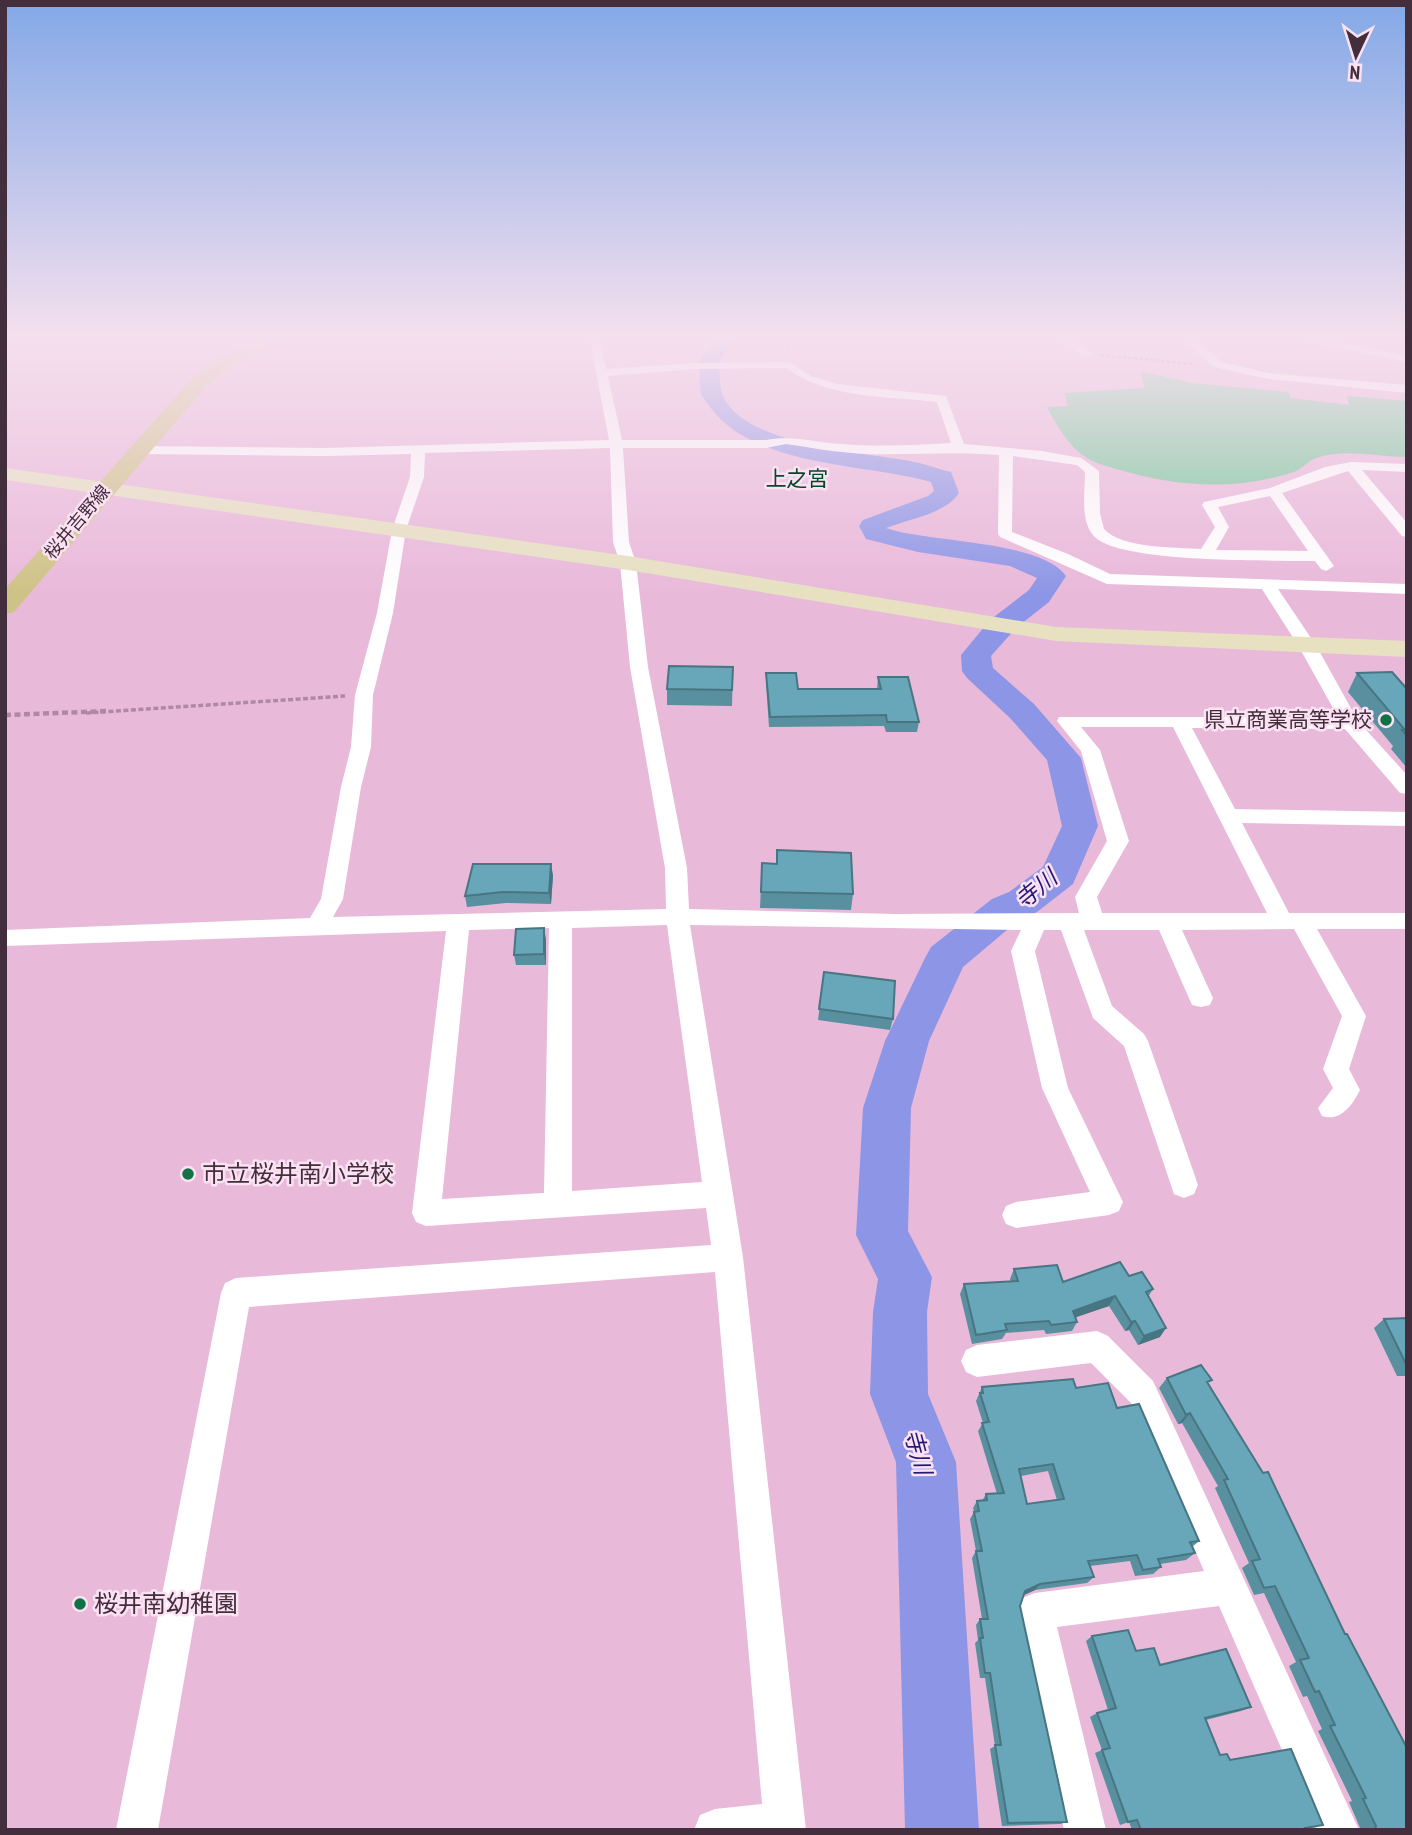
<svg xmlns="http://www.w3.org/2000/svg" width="1412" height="1835" font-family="'PT Sans Narrow','Noto Sans JP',sans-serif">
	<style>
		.green { fill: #74c89a }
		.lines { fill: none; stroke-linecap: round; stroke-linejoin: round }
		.river { fill: #8d96e6; fill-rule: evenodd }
		.path-far2 { stroke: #af89a3; stroke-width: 2.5; stroke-dasharray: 3.5 2; stroke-linecap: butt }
		.path-far1 { stroke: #af89a3; stroke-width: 3.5; stroke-dasharray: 5 2.5; stroke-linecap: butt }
		.path { stroke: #af89a3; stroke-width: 4.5; stroke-dasharray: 6 3.5; stroke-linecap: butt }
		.street { fill: #fff; fill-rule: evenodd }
		.secondary { fill: #e7e1c2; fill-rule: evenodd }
		.primary { fill: #cec386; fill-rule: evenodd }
		.wall { fill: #59909f; fill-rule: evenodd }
		.shaded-wall { fill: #487582 }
		.building { fill: #67a7b9; stroke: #487582; stroke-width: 2; fill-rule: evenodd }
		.poi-dot { fill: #117248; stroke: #fbe2f3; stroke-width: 2.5 }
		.labels { text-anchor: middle; stroke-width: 5; stroke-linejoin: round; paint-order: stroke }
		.far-street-label { font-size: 18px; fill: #422e3c; stroke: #fbe2f3 }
		.far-quarter-label { font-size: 21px; fill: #04482b; stroke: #fbe2f3 }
		.poi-label { font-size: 21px; fill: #422e3c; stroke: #fbe2f3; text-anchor: end }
		.water-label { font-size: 23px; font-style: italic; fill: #251a76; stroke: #fbe2f3 }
		.near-poi-label { font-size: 24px; fill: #422e3c; stroke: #fbe2f3; text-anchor: start }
	</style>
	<rect width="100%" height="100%" fill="#e9b9da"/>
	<path class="green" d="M1140,371L1192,383L1288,392L1291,398L1349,405L1347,396L1407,401V457C1378,457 1345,448 1316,458C1308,461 1302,469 1294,472C1235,491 1179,487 1120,470C1108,467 1091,462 1081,454C1067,443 1055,423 1047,407L1068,406L1064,393L1145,388Z"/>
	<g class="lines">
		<path class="river" d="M718,336H744L732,343L719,361C720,371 719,384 722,393C739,444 859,452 904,460C919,462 935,468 951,472L959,493C945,514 909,519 886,528C929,543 1041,540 1066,576L1049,602L1016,628L991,656L993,668L1034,704L1081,758L1098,826L1073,884L1037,912L1020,919L963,967L929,1041L911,1108L908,1231L932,1277L927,1312L928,1394L956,1462L979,1830H905L896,1462L870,1394L873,1312L878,1279L856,1235L863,1108L885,1041L925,958L931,947L992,899L1009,892L1043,867L1062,826L1047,760L1010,718L967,678L962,671L961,655L990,620L1029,590L1037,578L1010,566L918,552L866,539L859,526L863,520L928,496L934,491L931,482C864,463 755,468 710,407C707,403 703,398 701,394C699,384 700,371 699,361Z"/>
		<path class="path-far2" d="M785,336L790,352
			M1101,355L1193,364"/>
		<path class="path-far1" d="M86,713L345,696"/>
		<path class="path" d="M5,715L109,711"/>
		<path class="street" d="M589,336H599L606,369L694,363L789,362L811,376L837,384L946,396L964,444L1042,451L1081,458L1099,471L1100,513L1104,529C1122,549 1175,547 1201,549L1215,527L1202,505L1204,502L1270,488L1325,467L1351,462L1407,464V472L1362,470L1407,523V537L1402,536L1348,471L1282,493L1334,566L1326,571L1321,569L1315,561C1275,560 1115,564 1093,535C1080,519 1085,492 1085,472L1077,465L1013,456L1012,532L1068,554L1110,574L1407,584V594L1278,589L1317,647L1358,721L1407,775V794L1400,793L1345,729L1192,728L1235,809L1407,812V826L1242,823L1289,913H1407V929H1317L1366,1016L1349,1069L1360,1090C1352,1106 1340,1122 1322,1116L1318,1108L1333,1088L1323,1069L1342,1016L1294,929L1182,930L1213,998L1210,1005L1201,1007L1192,1005L1159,930H1084L1112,1006L1144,1034L1148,1041L1198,1185L1194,1194L1184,1198L1174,1194L1124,1046L1093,1018L1061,930H1044L1035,951L1068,1088L1123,1202L1119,1211L1109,1215L1016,1228L1006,1224L1002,1215L1006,1206L1016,1202L1090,1192L1042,1088L1011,951L1021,930L690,925L743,1257L806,1830H694L700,1815L715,1809L762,1804L715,1272L249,1307L158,1830H116L221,1293L225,1283L236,1278L711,1245L706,1208L426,1226L416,1222L412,1213L446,931L5,946V930L310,918L321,899L341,787L351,747L355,695L377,613L392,530L410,477L411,454L325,456L141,454L134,450L141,446L325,448L609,440ZM786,368C828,399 887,396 937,402L951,443C915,445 878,447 842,444C815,443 793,435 766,440H622L608,376L694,369ZM786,444C813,448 840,453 868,454C912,455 955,451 999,455L998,534L1000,537L1107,584L1262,589L1299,647L1338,717H1059L1057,721L1081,751L1107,841L1075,897L1079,913L895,914L689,909L687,868L648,667L636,563L629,542L623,448H766ZM610,448L613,542L620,563L630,667L665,868L666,909L333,917L343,899L361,787L371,747L373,695L393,613L406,530L424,477L425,453ZM1270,496L1308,551L1216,550L1229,527L1218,507ZM1081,727H1173L1267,913H1102L1097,897L1129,841L1100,750ZM667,925L702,1182L572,1191V928ZM549,928L544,1193L442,1199L469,930Z
			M1053,336H1065L1094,354L1084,356Z
			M1179,336H1190L1222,362L1268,373L1407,385V393L1268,379L1214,367Z
			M1290,336H1310L1407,356V362L1295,339Z
			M1097,1331L1108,1336L1153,1381L1359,1830H1317L1219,1606L1057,1627L1106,1830H1064L1017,1611L1022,1598L1035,1593L1204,1571L1131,1403L1091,1363L977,1377L966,1372L961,1361L966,1350L977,1345Z"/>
		<path class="secondary" d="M5,468L628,556L1056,627L1407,641V657L1056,641L628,570L5,480Z"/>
		<path class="primary" d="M267,336H289L221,373L202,391L14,612L5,614V589L188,383L207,365Z"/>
	</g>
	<path class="wall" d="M733,667L732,706L667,705V689Z
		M766,673L798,689H877L878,677L919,722L917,732H886L884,726L769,727L766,683Z
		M1357,673L1407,689V768L1391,749L1393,746L1348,692Z
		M762,863L853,894L851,910L760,908Z
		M553,875L551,904L506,903L467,907L465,896Z
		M546,939V965H516L514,955Z
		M824,972L893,1019L890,1030L818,1020Z
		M1014,1269L1063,1282L1129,1276L1153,1289L1148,1297L1160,1337L1138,1345L1129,1330L1125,1331L1109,1306L1075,1317L1077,1322L1072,1331L1046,1334L1044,1330L1006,1333L1002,1339L972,1344L960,1294L964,1284L1011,1282L1010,1279Z
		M1407,1318V1376H1397L1374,1328L1384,1319Z
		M1167,1378L1209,1384L1407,1830H1361L1349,1802L1352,1801L1318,1731L1322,1729L1307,1696L1303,1697L1289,1666L1296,1662L1264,1593L1254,1595L1242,1568L1249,1563L1215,1488L1218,1486L1182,1423L1178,1424L1159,1388Z
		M982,1387L1076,1388L1117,1408L1199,1541L1192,1547L1195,1553L1186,1560L1160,1564L1161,1567L1153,1574L1135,1576L1130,1561L1090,1566L1094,1577L1087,1583L1035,1590L1023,1595L1020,1606L1067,1822L1060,1824L1002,1826L990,1749L995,1746L985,1678H980L975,1643L978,1640L976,1625L980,1619H982L972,1558L976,1551L970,1519L974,1512L973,1508L977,1501H982L986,1494H997L978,1431L983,1423L976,1401ZM1048,1471L1057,1500L1027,1504L1021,1476Z
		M1092,1636L1136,1651L1160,1665L1251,1707L1241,1711L1206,1720L1220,1755L1230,1760L1323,1825L1305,1829L1306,1830H1132L1129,1822L1120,1825L1095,1753L1102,1750L1090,1717L1097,1713L1108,1710L1086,1641Z"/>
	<path class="shaded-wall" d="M551,864L553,875L551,904L549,893Z
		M544,928L546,939V965L544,954Z
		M1115,1296L1109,1306L1068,1320L1073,1311Z
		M1135,1321L1129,1330L1125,1331L1131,1322Z
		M1166,1328L1160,1337L1138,1345L1144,1336Z
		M1190,1413L1182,1423L1178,1424L1186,1415Z
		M1040,1584L1035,1590L1020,1597L1025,1591Z"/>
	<path class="building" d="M669,666L733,667L732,690L667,689Z
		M1392,672L1407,689V736L1402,730H1405L1357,673Z
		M766,673H796L798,689H881L878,677H908L919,722H887L886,715L770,717Z
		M777,850L851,853L853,894L761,892L762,863L777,864Z
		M473,864H551L549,893L503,892L465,896Z
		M544,928V954L514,955L516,929Z
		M824,972L895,981L893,1019L819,1009Z
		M1120,1262L1129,1276L1142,1272L1153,1289L1146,1292L1166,1328L1144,1336L1135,1321L1131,1322L1115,1296L1073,1311L1077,1322L1051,1325L1049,1321L1005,1324L1007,1330L976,1335L964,1284L1018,1281L1014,1269L1057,1265L1063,1282Z
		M1407,1318V1366L1384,1319Z
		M1201,1365L1212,1380L1207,1382L1263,1473L1268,1472L1345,1634H1347L1407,1748V1830H1375L1376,1826L1363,1799L1366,1798L1330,1726L1335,1725L1319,1691L1315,1692L1300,1660L1309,1658L1275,1586L1264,1588L1252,1561L1260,1559L1224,1480L1228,1479L1190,1413L1186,1415L1167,1378Z
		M1073,1379L1076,1388L1108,1383L1117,1408L1139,1404L1199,1541L1190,1542L1195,1553L1158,1559L1161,1567L1143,1570L1137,1555L1088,1561L1094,1577L1040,1584L1025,1591L1020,1606L1067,1822L1008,1823L995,1745H1001L990,1673H985L980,1638H983L980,1619H988L976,1551H982L974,1512L979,1511L977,1501L987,1500L986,1494L1004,1493L982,1423L989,1422L980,1393H983L982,1387ZM1053,1464L1064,1499L1027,1504L1019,1469Z
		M1128,1630L1136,1651L1154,1648L1160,1665L1226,1649L1251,1707L1205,1718L1220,1755L1227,1754L1230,1760L1291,1749L1323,1825L1305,1828L1306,1830H1141L1137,1820L1128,1822L1102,1750L1110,1748L1097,1713L1116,1708L1092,1636Z"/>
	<linearGradient id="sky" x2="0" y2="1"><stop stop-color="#83a8e7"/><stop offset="0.57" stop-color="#f5e0ee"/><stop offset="1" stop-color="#f5e0ee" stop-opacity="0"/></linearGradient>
	<rect width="1412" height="593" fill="url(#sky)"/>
	<g class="poi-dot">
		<circle cx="1386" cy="720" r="7"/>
		<circle cx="188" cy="1174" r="7"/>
		<circle cx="80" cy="1604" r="7"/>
	</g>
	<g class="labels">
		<g class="far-street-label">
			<text transform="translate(77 522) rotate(-50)" y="6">桜井吉野線</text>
		</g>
		<g class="far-quarter-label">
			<text x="797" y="486">上之宮</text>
		</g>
		<g class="poi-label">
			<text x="1372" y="727">県立商業高等学校</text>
		</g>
		<g class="water-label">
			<text transform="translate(1036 889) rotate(-40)" y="8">寺川</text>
			<text transform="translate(918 1452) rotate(75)" y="8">寺川</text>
		</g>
		<g class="near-poi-label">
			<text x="202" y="1182">市立桜井南小学校</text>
			<text x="94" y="1612">桜井南幼稚園</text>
		</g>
	</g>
	<rect width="1412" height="1835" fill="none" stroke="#422e3c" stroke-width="14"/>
	<g transform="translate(1356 56) rotate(184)" stroke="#fbe2f3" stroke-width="5" paint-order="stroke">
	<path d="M0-5L12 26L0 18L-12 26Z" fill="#422e3c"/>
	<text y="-10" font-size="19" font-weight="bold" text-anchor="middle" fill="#422e3c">N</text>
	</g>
</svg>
